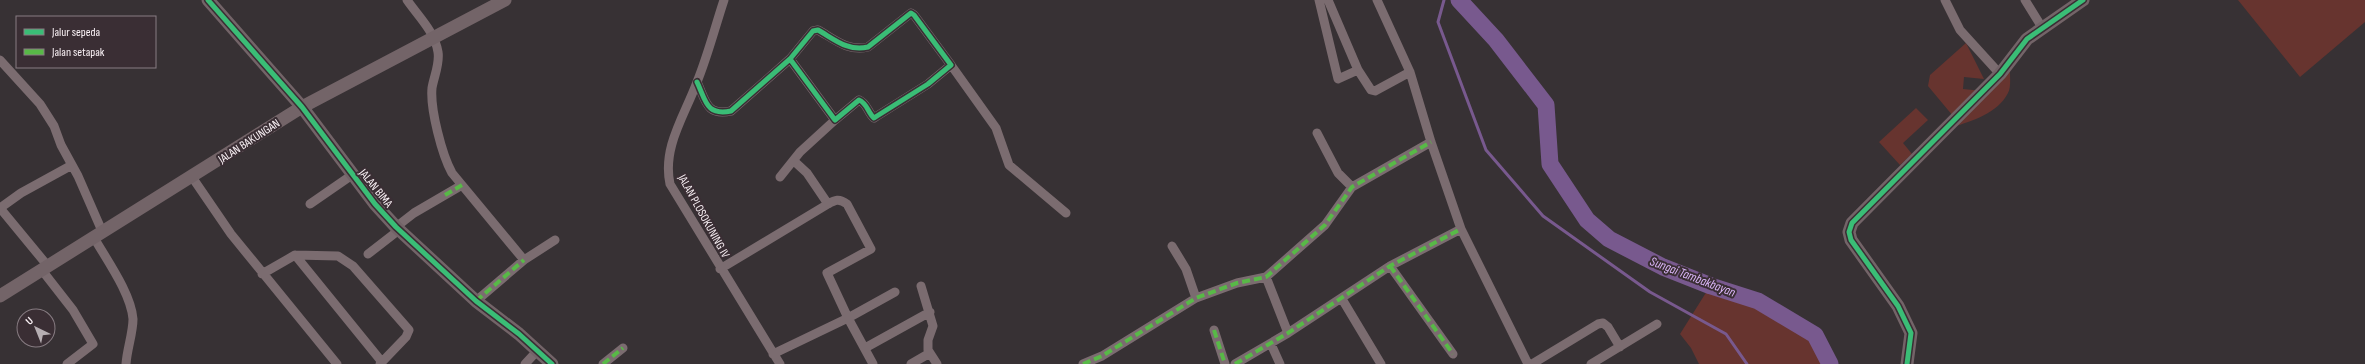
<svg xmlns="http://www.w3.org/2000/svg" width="2365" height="364" font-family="'Sofia Sans Condensed',sans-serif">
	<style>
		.green { fill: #67342f }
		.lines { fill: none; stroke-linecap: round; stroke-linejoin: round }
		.stream { stroke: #78598e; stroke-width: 3 }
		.river { stroke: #78598e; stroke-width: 17 }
		.street { stroke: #7b6c70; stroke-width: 9 }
		.secondary { stroke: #736468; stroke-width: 13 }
		.quiet { stroke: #58b947; stroke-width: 4; stroke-dasharray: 8 4; stroke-linecap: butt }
		.cycleway-casing { stroke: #3a2e34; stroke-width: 8 }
		.cycleway { stroke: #3abd76; stroke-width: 5 }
		.labels { text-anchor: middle; stroke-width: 4; stroke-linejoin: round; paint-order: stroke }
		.street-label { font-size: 12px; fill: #faf2f6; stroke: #3a2e34 }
		.water-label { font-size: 13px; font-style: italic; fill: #ddb8fb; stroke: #3a2e34 }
	</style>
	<rect width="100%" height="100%" fill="#373134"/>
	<path class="green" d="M2238,0H2365V22L2300,77Z
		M1966,43L1984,79L1964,77L1963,89L1983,91L1953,116L1928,86L1930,75Z
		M2010,72C2010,78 2011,88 2008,93C1998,113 1972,121 1953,127L1992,84Z
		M1916,108L1928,120L1903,143L1912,154L1900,165L1879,142Z
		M1707,291L1754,306L1811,340L1824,364H1699L1691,348L1680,334Z"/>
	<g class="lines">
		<path class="stream" d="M1444,0L1438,22L1486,150L1543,216L1650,292L1726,334L1747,364"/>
		<path class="river" d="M1459,0L1496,40L1546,105L1550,164L1587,220L1609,239L1663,267L1711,286L1758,301L1815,335L1830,364"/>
		<path class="street" d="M407,0C418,16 435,32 438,52C440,64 434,76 432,88C430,109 442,155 452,173L524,260
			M724,0C715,27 708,55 697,82C685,115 662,147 670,184L780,364
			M1319,0L1338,79L1358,70
			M1328,0L1358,70L1371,90L1375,91L1410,72
			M1377,0L1410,72L1431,142L1461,229L1528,364
			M1945,0L1960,30L2000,74
			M2025,0L2043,29
			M0,60L40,104L54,126L61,145L78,176L102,231
			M951,65L996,128L1009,165L1066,213
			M697,82C706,101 706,116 731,111L790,59L813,31L818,30C834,39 848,52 868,47L911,13L914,15L951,65L928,84L877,116L874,118C868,113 867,103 859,100L835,120L790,59
			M1317,133L1338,173L1352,187
			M794,161L807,173L828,204
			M192,177L231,234L337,364
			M780,177L800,152L835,120
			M310,204L352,175
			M0,208L21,193L72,165
			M0,208L47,265
			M396,227L414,213L462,185
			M93,236C106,259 131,293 133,319C133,333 127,349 126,364
			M1172,246L1186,269L1196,298
			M368,254L399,230
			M295,255L382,362
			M1390,266L1453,354
			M41,269L73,310L93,344L67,364
			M720,269L828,204C835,200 839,198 847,204L871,249L827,273L848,318L895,292
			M262,274L295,255L338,256L353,266L409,330L406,337L380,364
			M1266,277L1288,333
			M921,286L933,326L928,340V350L937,364
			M1342,299L1381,364
			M476,301L524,260L555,240
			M1214,330L1225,364
			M1271,344L1280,364
			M865,348L930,312
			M773,354L848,318L873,364
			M525,364L538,350
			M603,364L623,348
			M911,364L930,353
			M1083,364L1102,356L1196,298L1237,283L1266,277L1325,225L1352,187L1431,142
			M1235,364L1288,333L1390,266L1461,229
			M1532,364L1598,324L1603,323L1608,327L1620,347
			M1591,364L1657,324"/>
		<path class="secondary" d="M208,0L302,107L375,204L396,227L476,301L519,334L552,364
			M0,296L302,107L505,0
			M1907,364L1911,333L1898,306L1851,240L1849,232L1852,223L2000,74L2027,39L2083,0"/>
		<path class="quiet" d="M445,195L462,185
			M1390,266L1453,354
			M476,301L524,260
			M1214,330L1225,364
			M603,364L623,348
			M1083,364L1102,356L1196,298L1237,283L1266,277L1325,225L1352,187L1431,142
			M1235,364L1288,333L1390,266L1461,229"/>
		<g class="cycleway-casing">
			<path id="cycleway" d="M208,0L302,107L375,204L396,227L476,301L519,334L552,364
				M697,82C706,101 706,116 731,111L790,59L813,31L818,30C834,39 848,52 868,47L911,13L914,15L951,65L928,84L877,116L874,118C868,113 867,103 859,100L835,120L790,59
				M1907,364L1911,333L1898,306L1851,240L1849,232L1852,223L2000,74L2027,39L2083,0"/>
		</g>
		<use href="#cycleway" class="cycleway"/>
	</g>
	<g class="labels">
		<g class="street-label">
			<text transform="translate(249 141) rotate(-33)" y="4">JALAN BAKUNGAN</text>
			<text transform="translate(376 188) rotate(51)" y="4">JALAN BIMA</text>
			<text transform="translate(704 216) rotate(61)" y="4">JALAN PLOSOKUNING IV</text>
		</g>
		<g class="water-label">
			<text transform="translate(1693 276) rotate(21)" y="5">Sungai Tambakbayan</text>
		</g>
	</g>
	<rect x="16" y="16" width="140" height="52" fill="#3a2e34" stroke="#877c82"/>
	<rect x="24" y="29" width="20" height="6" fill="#3abd76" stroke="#877c82"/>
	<text x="52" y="36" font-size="12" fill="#faf2f6">Jalur sepeda</text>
	<rect x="24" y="49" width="20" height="6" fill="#58b947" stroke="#877c82"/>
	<text x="52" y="56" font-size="12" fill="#faf2f6">Jalan setapak</text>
	<g transform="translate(36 328) rotate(317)"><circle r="19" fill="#3a2e34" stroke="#877c82"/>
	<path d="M0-3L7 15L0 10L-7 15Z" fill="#b6aeb2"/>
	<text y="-6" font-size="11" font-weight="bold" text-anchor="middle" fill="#faf2f6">U</text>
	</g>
</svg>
